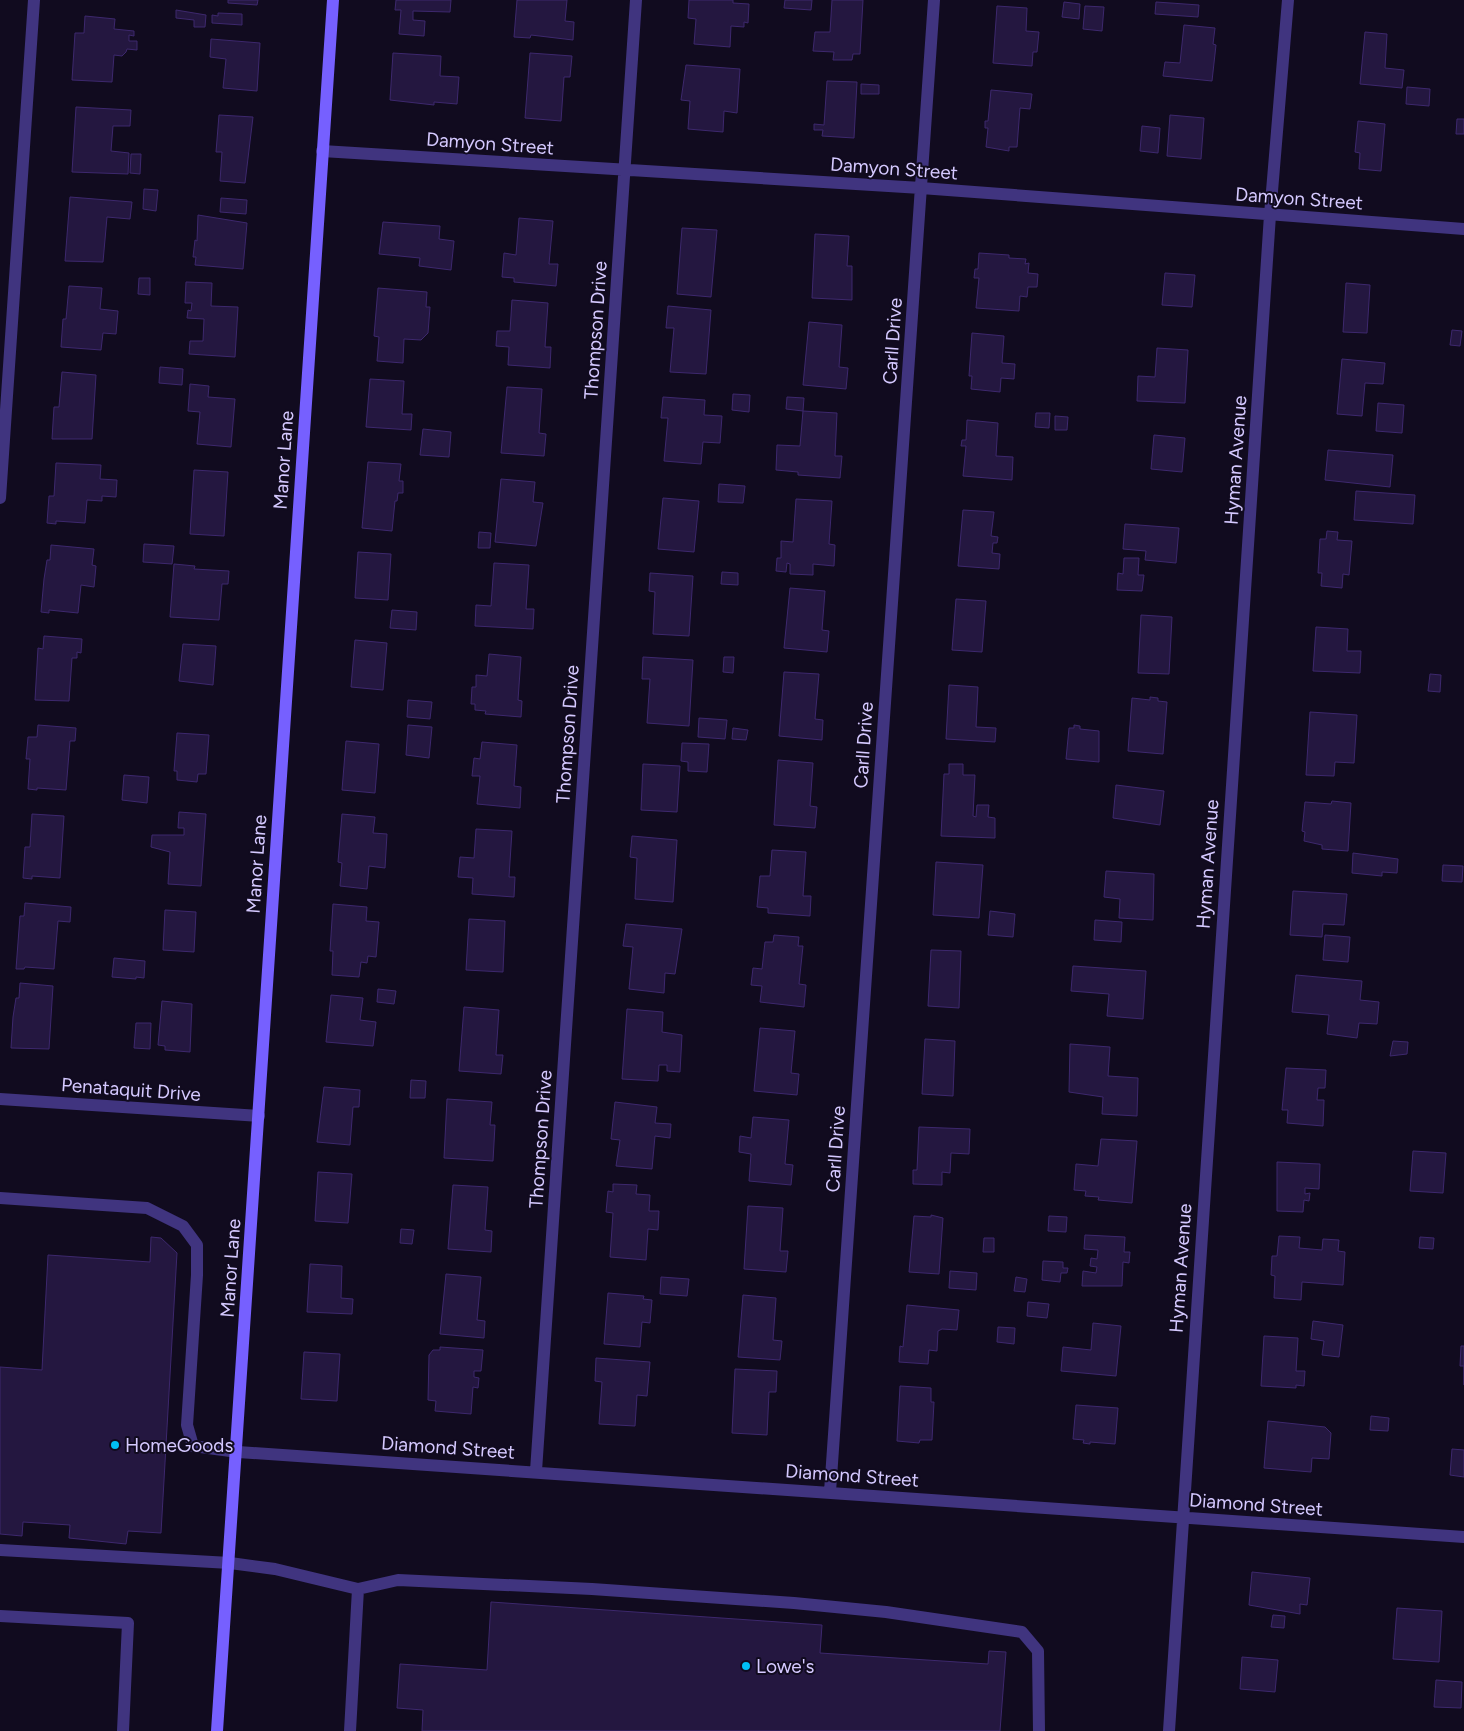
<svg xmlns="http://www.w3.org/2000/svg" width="1464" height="1731" font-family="Figtree,sans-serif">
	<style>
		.building { fill: #241740; stroke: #3d286d }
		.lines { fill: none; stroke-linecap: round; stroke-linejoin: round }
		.lane { stroke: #40347f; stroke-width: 12 }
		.street { stroke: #40347f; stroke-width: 12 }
		.secondary { stroke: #7660ff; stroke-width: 12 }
		.poi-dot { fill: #00bff4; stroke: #110b1f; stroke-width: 2 }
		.labels { text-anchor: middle; stroke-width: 4; stroke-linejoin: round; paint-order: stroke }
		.street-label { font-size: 19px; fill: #d5c9ff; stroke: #110b1f }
		.poi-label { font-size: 19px; fill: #d5c9ff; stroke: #110b1f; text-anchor: start }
	</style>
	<rect width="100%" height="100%" fill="#110b1f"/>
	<path class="building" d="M228,0H258L257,5L228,3Z
		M396,0H451L450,12L413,11V20L425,21L424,36L399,34L401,10H395Z
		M517,0H567L565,21L574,22L573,40L531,35L530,38L514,37Z
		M689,0H733V3L749,4L748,23L744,22V27L731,26L730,47L694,44L696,19L688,18Z
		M785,0H812L811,10L784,8Z
		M832,0H863L860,54H853L852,60H833L834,52L813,51L815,32H830Z
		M1064,2L1080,4L1079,19L1062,17Z
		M1156,2L1199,5L1198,17L1155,14Z
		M997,6L1027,8L1026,31L1039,32L1037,52H1033L1032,66L993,63Z
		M1085,6L1104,7L1102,31L1083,29Z
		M176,10L206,15L205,27H194V20L176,18Z
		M218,13L242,14V25L212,23V15L218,16Z
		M85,16L115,19L114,29L134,31V36L129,35V41H137V50L127,49L126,52L122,56L114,55L112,82L72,80L75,33H84Z
		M1184,25L1215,28L1213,44L1216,45L1212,81L1163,76L1165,62L1180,63Z
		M1365,32L1387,34L1385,68L1404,70L1402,88L1360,84Z
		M211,39L260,43L257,91L223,88L226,59L210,57Z
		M393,53L441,56L440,76L459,77L457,104L434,102V105L390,100Z
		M530,53L572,56L570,77H564L561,121L525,118Z
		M686,65L740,69L737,113L724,111L723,132L688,129L690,101L681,100Z
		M827,81L857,82L854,138L822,136L823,130H814V124L824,125Z
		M861,84L879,85V94H861Z
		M1407,87L1430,89L1429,106L1406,104Z
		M991,90L1032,94L1030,109L1020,108L1017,147H1009V151L986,147L988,128H985V121H988Z
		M76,107L131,110L130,126H113L111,151L129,153L128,174L72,172Z
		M219,115L253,117L245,183L220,181L222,152H216Z
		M1170,115L1204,118L1201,159L1167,156Z
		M1457,119H1464V134H1456Z
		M1358,121L1385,124L1381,171L1359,169L1360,153L1355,152Z
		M1142,126L1160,128L1158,153L1140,151Z
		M131,154H141L140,174L130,173Z
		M144,189L158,190L156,211L143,209Z
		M70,197L132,202L130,219L107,217L103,262L65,261Z
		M221,198L247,200L246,214L220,212Z
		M198,215L247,223L243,269L195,265L196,257H193L195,240L197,241Z
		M519,218L553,221L549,264H558L556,286L514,282V278L502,277L504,253L516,255Z
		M383,222L440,226L439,239L454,241L451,270L419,266L420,258L379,254Z
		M682,228L717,230L711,297L677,294Z
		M815,234L849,236L847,266H852V300L812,298Z
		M979,253L1009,255V258L1026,259L1025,264L1029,263L1028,273L1038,274L1037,287H1028L1027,297L1020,296L1019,311L976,308L979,278H974L975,269H978Z
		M1165,273L1195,275L1192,307L1162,305Z
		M139,278H150V295L138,294Z
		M186,282L212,283L211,306L238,307L235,357L189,354L190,341H203L204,319L187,318L188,310L191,311L192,303H185Z
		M1346,283L1370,285L1367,333L1343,332Z
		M69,286L102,288L100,309L118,311L116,334L103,333L101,350L61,347L63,319H66Z
		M378,288L427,292L426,307H430L428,333L421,340L404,339L403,363L377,361L379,337L374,336Z
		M512,300L548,303L545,347H551L550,368L508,365L509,347L496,346L497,331H510Z
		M668,306L711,310L706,374L670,372L674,328H666Z
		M809,322L842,325L839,367L848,368L846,389L803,385Z
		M1452,330L1462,331L1460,346L1450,345Z
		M972,333L1004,336L1002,363L1015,364L1014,379L1001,378L1000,392L971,389L972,376H969Z
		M1157,348L1188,350L1185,403L1137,401L1138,376L1155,377Z
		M1342,359L1385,363L1383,384L1365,383L1362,416L1337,414Z
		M160,367L183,369L182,385L159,383Z
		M62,372L96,375L92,439H52L54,407H59Z
		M370,379L404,381L402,414H412L411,430L366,427Z
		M190,384L209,386L208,397L235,399L231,447L197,444L200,412L188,411Z
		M507,387L542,389L539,433L546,434L544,456L501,453Z
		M733,394L750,395L749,412L732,410Z
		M663,397L705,400L704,415L722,416L720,443L703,442L701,464L664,461L668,418H661Z
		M787,397L804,398L803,411L837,413L835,456H842L840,478L798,475V472L776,470L777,445L800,446L803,411L786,409Z
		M1378,403L1404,405L1402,433L1376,431Z
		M1036,413H1050L1049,428L1035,427Z
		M1055,416L1068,417L1067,430H1055Z
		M967,420L998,423L996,456L1013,457L1012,480L963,476L966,446H961L962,440H966Z
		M423,429L451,432L449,457L420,455Z
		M1154,435L1185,438L1182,472L1151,469Z
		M1328,450L1393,455L1390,487L1325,480Z
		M368,462L401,464L399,481H403V493H398L397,501H395L392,531L362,528Z
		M56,463L101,465L100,479L117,480L116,497L102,496V501L87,500L85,523L56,521V524L47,523L49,496H54Z
		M194,470L228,472L224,536L190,534Z
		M501,479L535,482L533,502L543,503L536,546L495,542Z
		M719,484L745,486L743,503L718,502Z
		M1356,491L1415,495L1413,524L1354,520Z
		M663,498L699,501L694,552L658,549Z
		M796,499L832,501L829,544L835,545L834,566L813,564V575L790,574V564L787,563L786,572L776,571L777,558H781V541L793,542Z
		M963,510L994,512L991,536L998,537L997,543H993L992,553L1000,554L999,569L958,566Z
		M1125,524L1179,528L1176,563L1145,560L1146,551L1123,549Z
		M1327,531L1338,532L1337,540L1352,541L1349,575L1343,574L1342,588L1321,586L1322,573H1318L1320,539H1326Z
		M479,532L491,533L490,548H478Z
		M144,544L174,546L172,564L143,562Z
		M51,545L94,549L92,565L96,566L94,587L81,585L78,613L49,610V613L41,612L44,579L47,560H50Z
		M358,552L391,554L388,600L355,598Z
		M1124,558H1139L1138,575H1144L1142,591L1117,590L1118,573L1123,574Z
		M494,563L529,565L526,609H534L533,629L475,626L476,605L491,606Z
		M174,564L195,566L194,569L229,571L228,584H222L219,620L170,617Z
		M722,572L738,573V585L721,584Z
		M650,573L693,576L689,636L653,634L655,592L649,591Z
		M790,588L825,591L822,630L829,631L827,652L784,648Z
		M956,599L986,601L982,652L952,650Z
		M392,610L417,612L416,630L390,628Z
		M1141,615L1172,617L1169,674L1138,673Z
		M1316,627L1348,629L1347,651H1361L1360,673L1313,671Z
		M44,636L82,639L81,653L77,652V658H72L69,701L35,700L38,648L43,649Z
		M355,640L387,643L383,690L351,687Z
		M183,644L216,646L213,685L179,681Z
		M489,654L521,657L518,700L522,701L521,717L485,714L486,711L475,710V704H471L472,687H476V675L487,676Z
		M643,657L693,660L689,726L647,723L650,679H642Z
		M724,657H734L733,673L723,672Z
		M784,672L819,674L815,719L823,720L822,740L779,736Z
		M1430,674L1441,675L1440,692L1428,691Z
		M949,685L978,687L976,727L996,728L995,742L946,739Z
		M1150,697L1158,698V701L1167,702L1163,754L1128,751L1132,698L1150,700Z
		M408,700L432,702L430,719L407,717Z
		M1310,712L1357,715L1354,763L1335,762L1334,776L1306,775Z
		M699,718L727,720L725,739L698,737Z
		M38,725L76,728L75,741H70L66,790L37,788V790L28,789L30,759H26L28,737H37Z
		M408,725L432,727L429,758L406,755Z
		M1074,725L1080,726V729L1099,731V762L1066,759L1069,728H1074Z
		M733,728L748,730L746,740L732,739Z
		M177,733L209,735L206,774H198L197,782L177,780V771H174Z
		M346,741L379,744L375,793L342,790Z
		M482,742L517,745L514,786L521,787L520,808L477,804L480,776H472L474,758L480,759Z
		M682,743L709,744L707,772L688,771V762L681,761Z
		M778,760L813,763L810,806L817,807L815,828L774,825Z
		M643,764L680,766L677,812L641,810Z
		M949,764H963V775H975L973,816L976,817L977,805H989L988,817L995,818V838L941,836L944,774H949Z
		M124,775L149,777L147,803L122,800Z
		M1116,785L1164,791L1160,825L1113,818Z
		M1332,801L1351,803L1348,851L1322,849V845L1304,841L1305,832L1302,831L1305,802L1331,804Z
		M179,812L206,814L201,886L168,884L170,852L151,847L152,835H184V828H178Z
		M32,814L64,816L60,878L32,876V879L23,878L25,847H30Z
		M342,814L375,817L373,833L387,834L385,868L369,866L367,889L340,886L342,863L338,862Z
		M476,829L512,831L509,877H515L514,897L472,894L473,878L458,877L460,857L474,858Z
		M632,836L677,840L673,902L635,899L637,858L630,857Z
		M772,850L806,852L803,896H811L810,916L768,913V908L757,907L760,876H770Z
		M1353,853L1398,859L1397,873L1382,872V876L1352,873Z
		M936,862L983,865L979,918L933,915Z
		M1443,865L1463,866L1462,882L1442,881Z
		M1106,871L1154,874L1153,920L1119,918L1120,899L1104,897Z
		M1293,891L1347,894L1344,925L1323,924L1322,937L1290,935Z
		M25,903L71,907L70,922L58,921L54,969L25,967L24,969H16L20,916H24Z
		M333,904L367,907L366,921L379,922L376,957L368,956L367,963L361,962L359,977L332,975L333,951H330Z
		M165,910L196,912L194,952L163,950Z
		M990,911L1015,914L1013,937L988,935Z
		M469,919L505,921L503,972L466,970Z
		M1095,920L1122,922L1121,942L1094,940Z
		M626,924L682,929L675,974L665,973L664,993L629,989L633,947L623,946Z
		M774,935L799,937L798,946H803L799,984L806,985L804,1007L760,1002L762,986L751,985L753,968L762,969L765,942H773Z
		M1325,935L1350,937L1348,962L1323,960Z
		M931,950L961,951L959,1008L928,1006Z
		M114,958L145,961L144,978L136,977V979L112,977Z
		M1073,966L1146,971L1143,1019L1107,1016L1109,994L1071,991Z
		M1296,975L1362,981L1360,1000L1379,1002L1377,1024L1359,1023L1357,1038L1327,1034L1329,1015L1292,1012Z
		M20,983L53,986L49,1049L11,1048L13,1017L16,998H19Z
		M378,989L396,991L394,1004L377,1002Z
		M331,995L363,998L360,1020L376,1022L373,1046L326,1042Z
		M162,1001L192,1004L190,1052L165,1050V1046L158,1045Z
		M464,1007L499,1010L496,1055H503L501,1074L459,1071Z
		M627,1009L663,1012L662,1032L682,1035L680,1072L667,1071V1065H659L658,1081L622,1079Z
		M136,1023H151L150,1049L134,1048Z
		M760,1028L795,1031L791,1073L799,1074L797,1095L754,1091Z
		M925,1039L955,1041L953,1096L922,1094Z
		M1393,1041L1408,1042L1407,1054L1390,1056Z
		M1070,1044L1110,1047L1108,1076L1138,1078L1137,1116L1102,1114L1103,1097L1069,1092Z
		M1286,1068L1326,1070L1325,1088H1318L1317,1100H1324L1323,1126L1287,1123L1288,1110H1282Z
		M411,1080L426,1081L425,1098H410Z
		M324,1087L360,1090L359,1107H353L350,1145L317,1142Z
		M447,1099L492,1102L490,1125H495L493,1161L444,1158Z
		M615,1102L657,1107L655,1123L671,1124L670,1138L655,1136L652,1169L616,1166L620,1140L611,1139Z
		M753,1117L789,1120L785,1164L793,1165L791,1185L749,1181L751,1154L739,1152L740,1136L751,1138Z
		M919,1127L970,1129L969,1154L951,1153L950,1173L942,1172V1185L913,1184V1170H917Z
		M1101,1139L1137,1141L1132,1203L1098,1200L1099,1197L1085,1196L1086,1191L1074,1190L1076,1164L1098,1166Z
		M1413,1151L1446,1153L1443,1193L1410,1191Z
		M1277,1162L1320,1164L1319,1189L1305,1188V1194L1310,1193L1309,1201L1304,1200L1303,1212L1277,1211Z
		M318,1172L352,1174L348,1223L315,1221Z
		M613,1184L637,1185L636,1194L650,1195L649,1211H659L658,1230L648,1229L646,1260L610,1257L613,1213L606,1212L608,1191L613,1192Z
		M453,1185L488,1187L485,1230L492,1231L491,1252L448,1249Z
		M748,1206L783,1208L780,1251H788L786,1272L744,1269Z
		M931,1215L943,1218L939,1274L909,1272L914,1216L931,1217Z
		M1049,1216L1067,1217L1066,1232L1048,1231Z
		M401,1229L414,1230L412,1244L400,1243Z
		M1085,1235L1125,1237L1124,1252H1130L1129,1263L1123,1262L1122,1286H1082L1083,1271L1096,1273L1097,1267L1090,1266L1091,1258L1097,1259L1098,1250L1084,1249Z
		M1279,1236L1300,1237L1299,1248L1322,1250L1323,1239L1339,1240L1338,1251L1345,1252L1343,1285L1302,1282L1301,1300L1274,1298L1275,1276L1271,1275L1272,1256H1277Z
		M151,1237L161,1238L177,1253L161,1533L128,1531L126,1544L69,1538L70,1525L23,1522L22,1536L0,1534V1367L42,1370L48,1255L150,1262Z
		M1420,1237L1434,1238L1433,1249L1419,1248Z
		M984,1238H994V1252H983Z
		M1043,1261L1063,1262V1268H1068L1067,1273H1061L1060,1282L1042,1280Z
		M310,1264L342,1266L341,1298L353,1299L352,1314L307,1312Z
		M950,1271L977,1273L976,1290L949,1288Z
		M446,1274L481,1277L477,1320L485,1321L484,1338L440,1334Z
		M661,1277L689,1279L687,1296L660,1294Z
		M1016,1277L1027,1279L1025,1292L1014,1291Z
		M608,1293L644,1296L643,1299L652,1300L650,1323L642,1322L640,1347L604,1344Z
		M743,1295L776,1298L773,1340L782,1341L780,1360L738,1357Z
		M1028,1302L1049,1304L1047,1318L1027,1316Z
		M907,1305L959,1310L957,1330L942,1329L938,1331L937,1351L929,1350L928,1364L899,1362L900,1346L903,1347Z
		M1313,1321L1343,1325L1339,1357L1322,1355L1324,1341L1311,1339Z
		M1093,1323L1121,1326L1116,1376L1061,1371L1063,1347L1091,1350Z
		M998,1327L1015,1328L1014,1344L997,1342Z
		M1264,1336L1298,1338L1296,1371H1305L1304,1386L1296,1385V1388L1261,1386Z
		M1461,1346H1464V1385V1366H1460Z
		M440,1347L483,1350L481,1371H474V1377L479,1378L478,1388L473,1387L471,1414L435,1411L436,1401L428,1400L429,1355L433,1350H440Z
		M304,1352L340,1354L337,1401L301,1399Z
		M596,1358L650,1362L647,1396L637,1395L635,1426L599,1424L602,1382L595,1381Z
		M735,1369L777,1371L776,1392H769L767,1435L732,1433Z
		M900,1386L931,1388V1402H934L932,1440H920L919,1443L897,1441Z
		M1076,1405L1118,1408L1115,1444L1090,1442V1444L1083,1443L1084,1440L1073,1439Z
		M1371,1416L1389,1418L1388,1431L1370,1430Z
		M1268,1421L1325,1427L1331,1433L1329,1459L1312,1458L1311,1472L1264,1468Z
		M1452,1449L1464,1450V1477L1450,1475Z
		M1252,1572L1310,1578L1307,1605L1300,1604V1614L1249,1605Z
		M491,1602L822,1625L820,1653L988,1664L989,1651L1006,1652L1000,1731H422L423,1710L397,1708L400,1664L487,1670Z
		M1397,1608L1442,1611L1439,1662L1393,1659Z
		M1273,1615L1285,1616L1284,1628L1271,1627Z
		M1242,1657L1278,1660L1275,1692L1240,1689Z
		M1436,1680L1462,1682L1461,1708L1434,1707Z"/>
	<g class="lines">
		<path class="lane" d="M0,1198L147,1208L183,1226L197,1245V1275L187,1425L193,1446L238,1452
			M0,1550L230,1563L275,1569L358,1589L350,1731
			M358,1589L398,1580L592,1589L794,1603L886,1612L1022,1632L1038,1651L1039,1731
			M0,1616L128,1623L123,1731"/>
		<path class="street" d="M322,151L921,188L1464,229
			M0,498L34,0
			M0,1099L259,1116
			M238,1452L1464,1537
			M536,1471L636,0
			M830,1492L934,0
			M1169,1731L1270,215L1288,0"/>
		<path class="secondary" d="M217,1731L333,0"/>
	</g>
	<g class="poi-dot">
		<circle cx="115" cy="1445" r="5"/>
		<circle cx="746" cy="1666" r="5"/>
	</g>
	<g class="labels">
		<g class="street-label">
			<text transform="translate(490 143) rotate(4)" y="7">Damyon Street</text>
			<text transform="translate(894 168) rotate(4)" y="7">Damyon Street</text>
			<text transform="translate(1299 198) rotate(4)" y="7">Damyon Street</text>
			<text transform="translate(595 330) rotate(-86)" y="7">Thompson Drive</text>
			<text transform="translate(892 341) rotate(-86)" y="7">Carll Drive</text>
			<text transform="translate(283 460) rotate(-86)" y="7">Manor Lane</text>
			<text transform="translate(1235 460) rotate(-86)" y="7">Hyman Avenue</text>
			<text transform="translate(567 734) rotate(-86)" y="7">Thompson Drive</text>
			<text transform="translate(863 745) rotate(-86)" y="7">Carll Drive</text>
			<text transform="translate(256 864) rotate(-86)" y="7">Manor Lane</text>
			<text transform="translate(1207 864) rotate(-86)" y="7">Hyman Avenue</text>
			<text transform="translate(131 1089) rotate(4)" y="7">Penataquit Drive</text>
			<text transform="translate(540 1139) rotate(-86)" y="7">Thompson Drive</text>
			<text transform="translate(835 1149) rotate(-86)" y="7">Carll Drive</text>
			<text transform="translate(230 1268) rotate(-86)" y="7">Manor Lane</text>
			<text transform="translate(1180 1268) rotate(-86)" y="7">Hyman Avenue</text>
			<text transform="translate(448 1447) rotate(4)" y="7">Diamond Street</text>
			<text transform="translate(852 1475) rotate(4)" y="7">Diamond Street</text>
			<text transform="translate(1256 1504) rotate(4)" y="7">Diamond Street</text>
		</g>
		<g class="poi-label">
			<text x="125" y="1452">HomeGoods</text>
			<text x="756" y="1673">Lowe's</text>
		</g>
	</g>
</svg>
